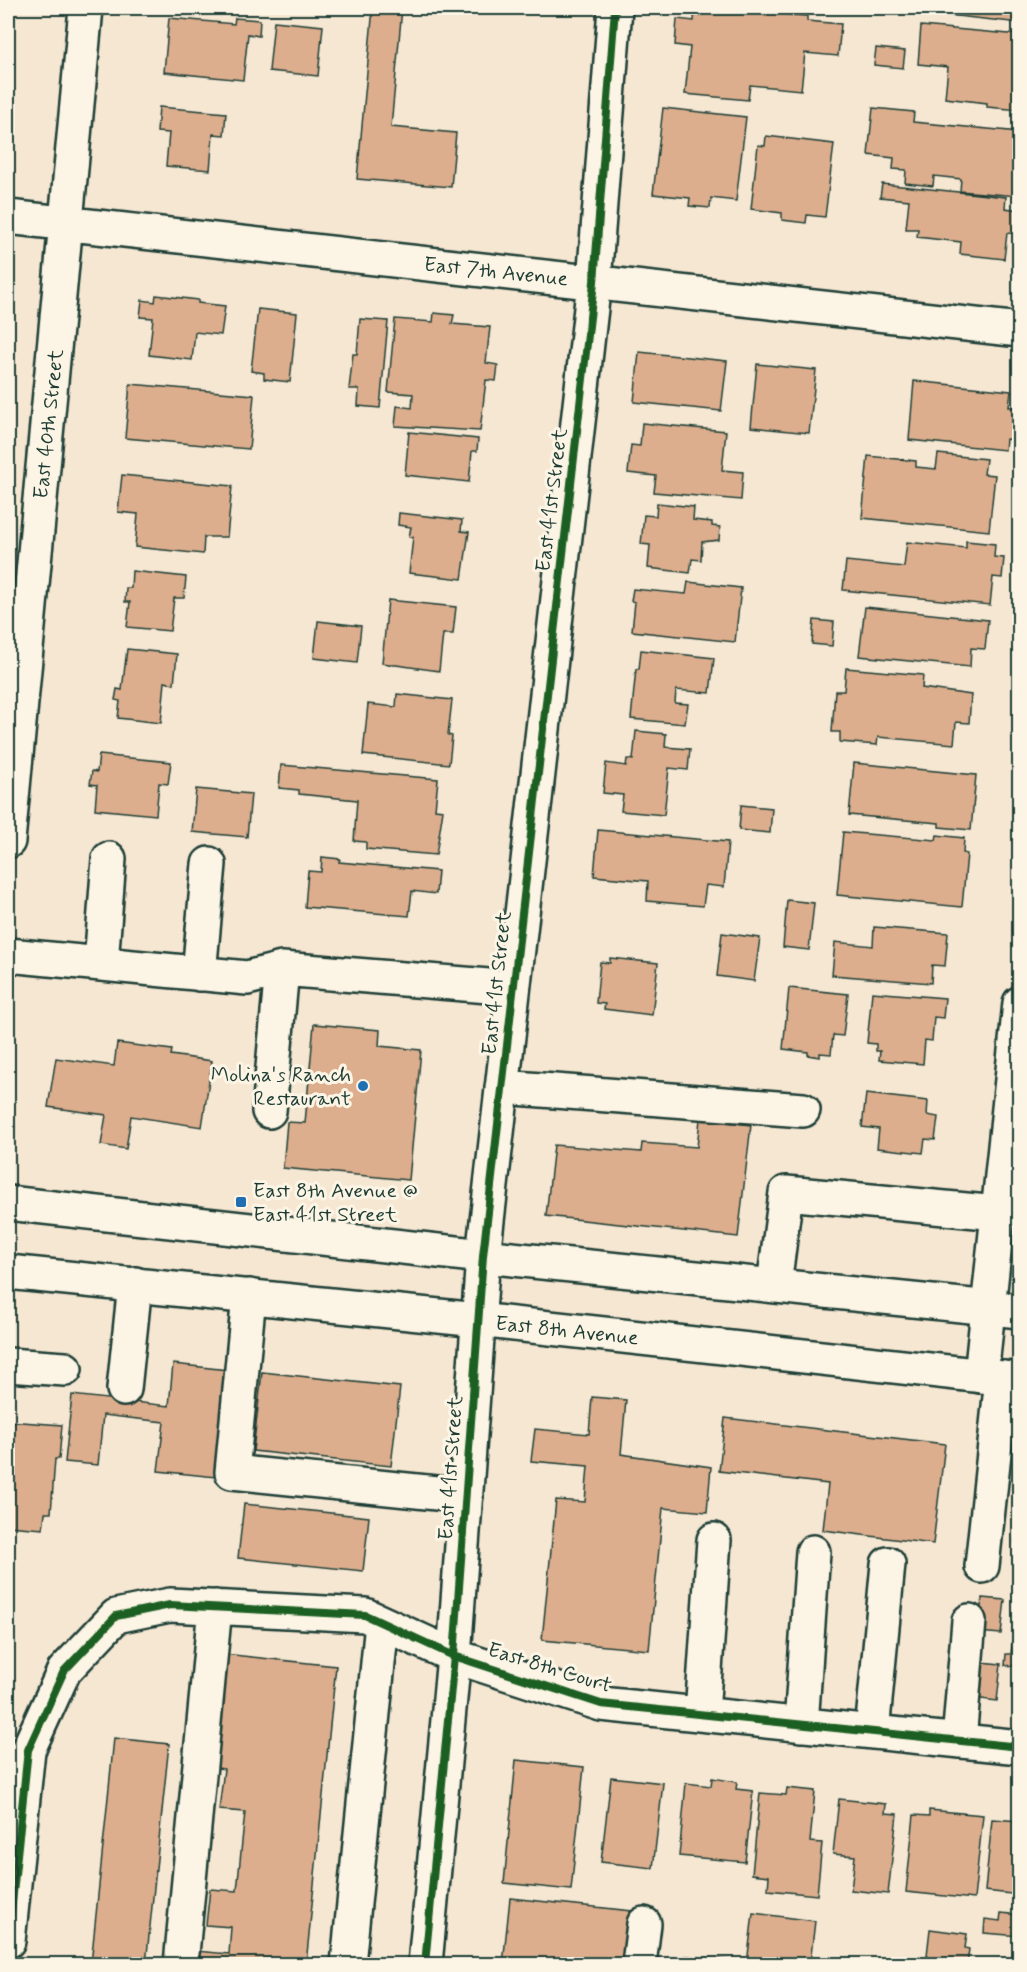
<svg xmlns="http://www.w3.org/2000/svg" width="1027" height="1972" font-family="Mynerve,sans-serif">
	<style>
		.building { fill: #dcae8d; stroke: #1f3d34; stroke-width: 1.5 }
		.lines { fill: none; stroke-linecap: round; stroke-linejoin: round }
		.minor-casing { stroke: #1f3d34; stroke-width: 38 }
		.major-casing { stroke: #1f3d34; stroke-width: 38 }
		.minor { stroke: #fcf5e5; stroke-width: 33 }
		.major { stroke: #fcf5e5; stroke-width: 33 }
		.cycleway-casing { stroke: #fcf5e5; stroke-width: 11 }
		.cycleway { stroke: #1b5e20; stroke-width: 8 }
		.poi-dot { fill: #1f6fb2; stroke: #fcf5e5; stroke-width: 2 }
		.labels { text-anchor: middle; stroke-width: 6; stroke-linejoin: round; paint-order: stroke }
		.street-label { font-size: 21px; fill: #1f3d34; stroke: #fcf5e5 }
		.poi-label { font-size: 21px; fill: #1f3d34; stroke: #fcf5e5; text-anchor: end }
	</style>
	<rect width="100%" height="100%" fill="#f6e7d3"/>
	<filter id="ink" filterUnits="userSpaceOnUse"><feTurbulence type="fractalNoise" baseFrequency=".0167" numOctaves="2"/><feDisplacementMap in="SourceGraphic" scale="12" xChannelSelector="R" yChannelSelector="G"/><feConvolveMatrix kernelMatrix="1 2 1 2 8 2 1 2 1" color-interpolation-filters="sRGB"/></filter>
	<g filter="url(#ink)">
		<path class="building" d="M373,8H402L391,127L456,133L451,187L357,179Z
			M695,8L807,16V21L841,24L838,56L805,53L801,90L750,85L748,100L685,94L690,47L675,45L677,19L694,21Z
			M949,8H1020V23L948,15Z
			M169,18L234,24L235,18L260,20L259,36L248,34L243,80L164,72Z
			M274,21L323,26L318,76L269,71Z
			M921,26L1020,35V110L987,107V103L945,98L948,67L918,64Z
			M876,48L905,51L903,68L874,65Z
			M159,107L226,113L224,135L213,134L210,170L166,166L169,133L157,132Z
			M663,108L746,117L736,201L711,198L710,208L689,206L690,198L653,194Z
			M873,108L914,112L913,122L1020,132L1018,196L960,191L961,179L934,176L933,186L905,183L906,170L893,169L894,158L868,155Z
			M766,136L834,144L825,217L807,215L806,223L782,220V213L751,209L758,145L765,146Z
			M882,184L1006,197L1005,208L1020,210L1018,234L1007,233L1004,259L960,254L961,242L917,237L918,229H906L909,200L880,197Z
			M156,295L198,300V303L225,306L221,335L195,332L192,360L149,355L153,318L140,317L142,300L155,302Z
			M258,309L297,313L290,382L264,379V373L251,371Z
			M434,313L454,315L452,324L490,327L486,363L498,365L496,381L486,380L480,431L395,426L397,406L412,408L413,394L388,392L395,319L433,322Z
			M360,319L388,321L380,408L358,406L359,389H349L353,354H357Z
			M639,352L727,361L721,411L634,402Z
			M757,364L816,370L809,433L751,427Z
			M914,381L1011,391L1009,407H1018L1014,440L1006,439L1005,450L909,440Z
			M130,384L254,395L249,449L125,438Z
			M642,423L726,431L722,470L743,472L741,500L654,492L656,476L628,473L631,445L640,446Z
			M409,432L478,439L477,451H472L469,482L405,475Z
			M938,454L986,459L984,474L995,475L989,531L862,518L868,456L916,461V467L936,469Z
			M122,475L232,486L227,537H204L203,554L135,547L138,514L118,512Z
			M657,503L694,507L693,520L712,522V526L720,527L719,540L702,542L701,560L692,559L690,573L648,568L650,545L641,544L644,515L656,516Z
			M399,513L462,520L461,531L469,532L462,579L409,573L413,537H409L411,527L398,525Z
			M966,541L995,544L994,557L1004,558L1002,578L993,577L990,605L843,590L846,561L904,567L907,542L966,548Z
			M132,571L186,577L184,598H174L170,631L127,627L130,602H125L126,588H131Z
			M688,582L741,588L735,642L632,631L635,602L631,601L633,589L686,594Z
			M388,600L456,607L453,634H443L439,671L382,663Z
			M865,607L988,620L985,649L971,648L970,667L859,656Z
			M814,620L834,622L832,646L812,644Z
			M318,621L361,626L357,663L314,658Z
			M127,649L177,654L174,684L165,682L161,723L118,718L120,701L115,700L117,689L122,690Z
			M641,650L714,658L710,693L676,690L675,703L688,704L685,724L631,719L636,669H639Z
			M846,668L923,675L922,688L971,695L969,723L956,722L954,744L878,737L877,745L840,742V732H832L835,691H844Z
			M397,694L452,700L448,735L452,736L449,764L363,755L368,704L396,707Z
			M636,731L666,734L665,747L690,749L688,770L669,768L664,815L621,811L623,795L603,793L606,763L626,766L627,759L633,760Z
			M99,755L171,762L168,784L159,783L156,815L95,809L97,785L90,784L92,771L97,772Z
			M854,763L976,775L971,830L939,827V823L849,815Z
			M281,765L438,779L435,809L443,810L436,855L366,849V842L354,841L357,800L299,794V790L279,788Z
			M196,789L251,794L247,837L192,832Z
			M741,805L772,808L770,833L739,830Z
			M598,830L728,842L724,887L706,885L703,906L647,901L648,881L594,876Z
			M843,832L936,840L937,835L964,838L963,853L967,854L962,907L837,895Z
			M322,857L340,859L339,862L438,871L436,894L412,891L409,916L305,907L308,871L321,872Z
			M787,900L814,903L809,950L783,947Z
			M874,927L948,933L945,966L932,965L931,983L832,975L835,942L873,946Z
			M722,933L760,938L754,981L717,976Z
			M610,958L658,963L652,1015L604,1009L605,1004L596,1003L600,962L610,963Z
			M789,988L848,994L843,1036L833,1035L831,1054L820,1053V1057L808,1055V1052L783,1049Z
			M872,992L945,998L943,1018L934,1017L932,1041L925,1040L923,1064L879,1060L880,1051H876V1044L867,1043Z
			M314,1024L380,1030L379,1046L421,1050L409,1180L283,1168L287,1122L305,1123Z
			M117,1043L172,1050L171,1055L212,1061L202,1127L131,1116L126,1149L101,1145L106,1115L48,1107L56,1058L114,1066Z
			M866,1094L928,1101L927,1115L938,1117L935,1140L925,1139L923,1153L877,1148L879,1129L862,1127Z
			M700,1119L751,1125L738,1237L546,1216L554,1145L641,1152L642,1143L697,1147Z
			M173,1364L228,1370L216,1477L158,1471L164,1422L103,1415L98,1465L65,1462L72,1395L169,1406Z
			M262,1372L400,1387L391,1466L253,1451Z
			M592,1397L626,1400L621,1454L711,1467L707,1512L663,1508L649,1650L542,1640L556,1500L585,1502L588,1466L531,1461L535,1429L589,1434Z
			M725,1418L945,1444L933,1544L823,1530L828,1484L719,1471Z
			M8,1421L62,1425L59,1459H55L51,1513H45L43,1529L8,1526Z
			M1020,1491V1543H1015Z
			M244,1504L369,1517L363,1571L238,1558Z
			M982,1598L1005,1600L1001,1634L978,1632Z
			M1017,1600H1020V1667L1005,1665L1006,1654H1011Z
			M224,1654L336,1666L306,1964H195L196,1951L229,1954L231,1927L206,1925L210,1889L237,1891L245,1812L219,1810L224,1769L212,1767Z
			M970,1661L1001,1664L997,1701L966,1697Z
			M114,1738L169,1744L146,1964H91Z
			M516,1760L584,1767L571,1890L504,1883Z
			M611,1777L663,1783L653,1868L601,1862Z
			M712,1778L737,1782L736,1789L753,1791L745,1862L679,1856L686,1783L711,1786Z
			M787,1788L815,1791L810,1842L822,1843L817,1895L768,1890L769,1876L752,1874L760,1793L786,1795Z
			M839,1799L886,1804L885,1813L897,1814L888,1894L851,1890L855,1856L833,1854Z
			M929,1810L983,1815L974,1899L906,1892L914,1815L929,1816Z
			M992,1819L1020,1821V1895L985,1891Z
			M510,1898L632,1911L627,1964H503Z
			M753,1913L815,1921L810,1964H747Z
			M1001,1913L1020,1915V1936L984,1933L985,1919L1000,1921Z
			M930,1929L967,1934L965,1948L969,1949L967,1964H926Z
			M686,1956L733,1961V1964H685Z
			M825,1958L857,1960V1964H825Z"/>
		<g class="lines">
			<g class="minor-casing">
				<path id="minor" d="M8,217L1020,330
					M8,841L86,8
					M8,955L247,978L282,969
					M101,964L109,859
					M199,974L209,864
					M502,1087L803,1110
					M269,1111L282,969L513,988
					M774,1285L786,1193L998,1213
					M249,1296L232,1472L466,1496
					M8,1365L65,1369
					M981,1376L1020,1003
					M124,1389L135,1284
					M982,1566L1002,1378
					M702,1714L714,1540
					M801,1725L813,1552
					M872,1732L888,1564
					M959,1741L969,1621
					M8,1941L28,1750L64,1671L116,1616L170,1605L365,1615L454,1656L601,1704L1020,1747
					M181,1964L215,1607
					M348,1964L382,1623
					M425,1964L454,1656L483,1256L594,282L615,8
					M639,1964L644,1924"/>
			</g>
			<g class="major-casing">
				<path id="major" d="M8,1203L483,1256L1020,1311
					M8,1272L478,1320L1020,1380"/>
			</g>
			<use href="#minor" class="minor"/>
			<use href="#major" class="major"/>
			<g class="cycleway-casing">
				<path id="cycleway" d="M8,1941L28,1750L64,1671L116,1616L170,1605L365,1615L454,1656L601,1704L1020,1747
					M425,1964L454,1656L483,1256L594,282L615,8"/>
			</g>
			<use href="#cycleway" class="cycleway"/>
		</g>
	</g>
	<g class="poi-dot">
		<circle cx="363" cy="1086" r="6"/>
		<rect x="235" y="1196" width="12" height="12" rx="3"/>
	</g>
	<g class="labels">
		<g class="street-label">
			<text transform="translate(496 271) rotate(6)" y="7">East 7th Avenue</text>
			<text transform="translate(48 424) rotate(-84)" y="7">East 40th Street</text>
			<text transform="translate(551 500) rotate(-83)" y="7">East 41st Street</text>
			<text transform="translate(496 983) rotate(-84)" y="7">East 41st Street</text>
			<text transform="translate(567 1330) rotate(6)" y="7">East 8th Avenue</text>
			<text transform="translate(450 1468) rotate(-86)" y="7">East 41st Street</text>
			<text transform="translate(550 1667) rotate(17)" y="7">East 8th Court</text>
		</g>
		<g class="poi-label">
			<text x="351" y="1081">Molina's Ranch<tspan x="351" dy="24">Restaurant</tspan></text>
			<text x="253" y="1197" text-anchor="start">East 8th Avenue @<tspan x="253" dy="24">East 41st Street</tspan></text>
		</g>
	</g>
	<rect width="1027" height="1972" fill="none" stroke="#fcf5e5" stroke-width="30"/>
	<rect x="15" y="15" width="997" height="1942" fill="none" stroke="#1f3d34" stroke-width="2" filter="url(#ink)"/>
</svg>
